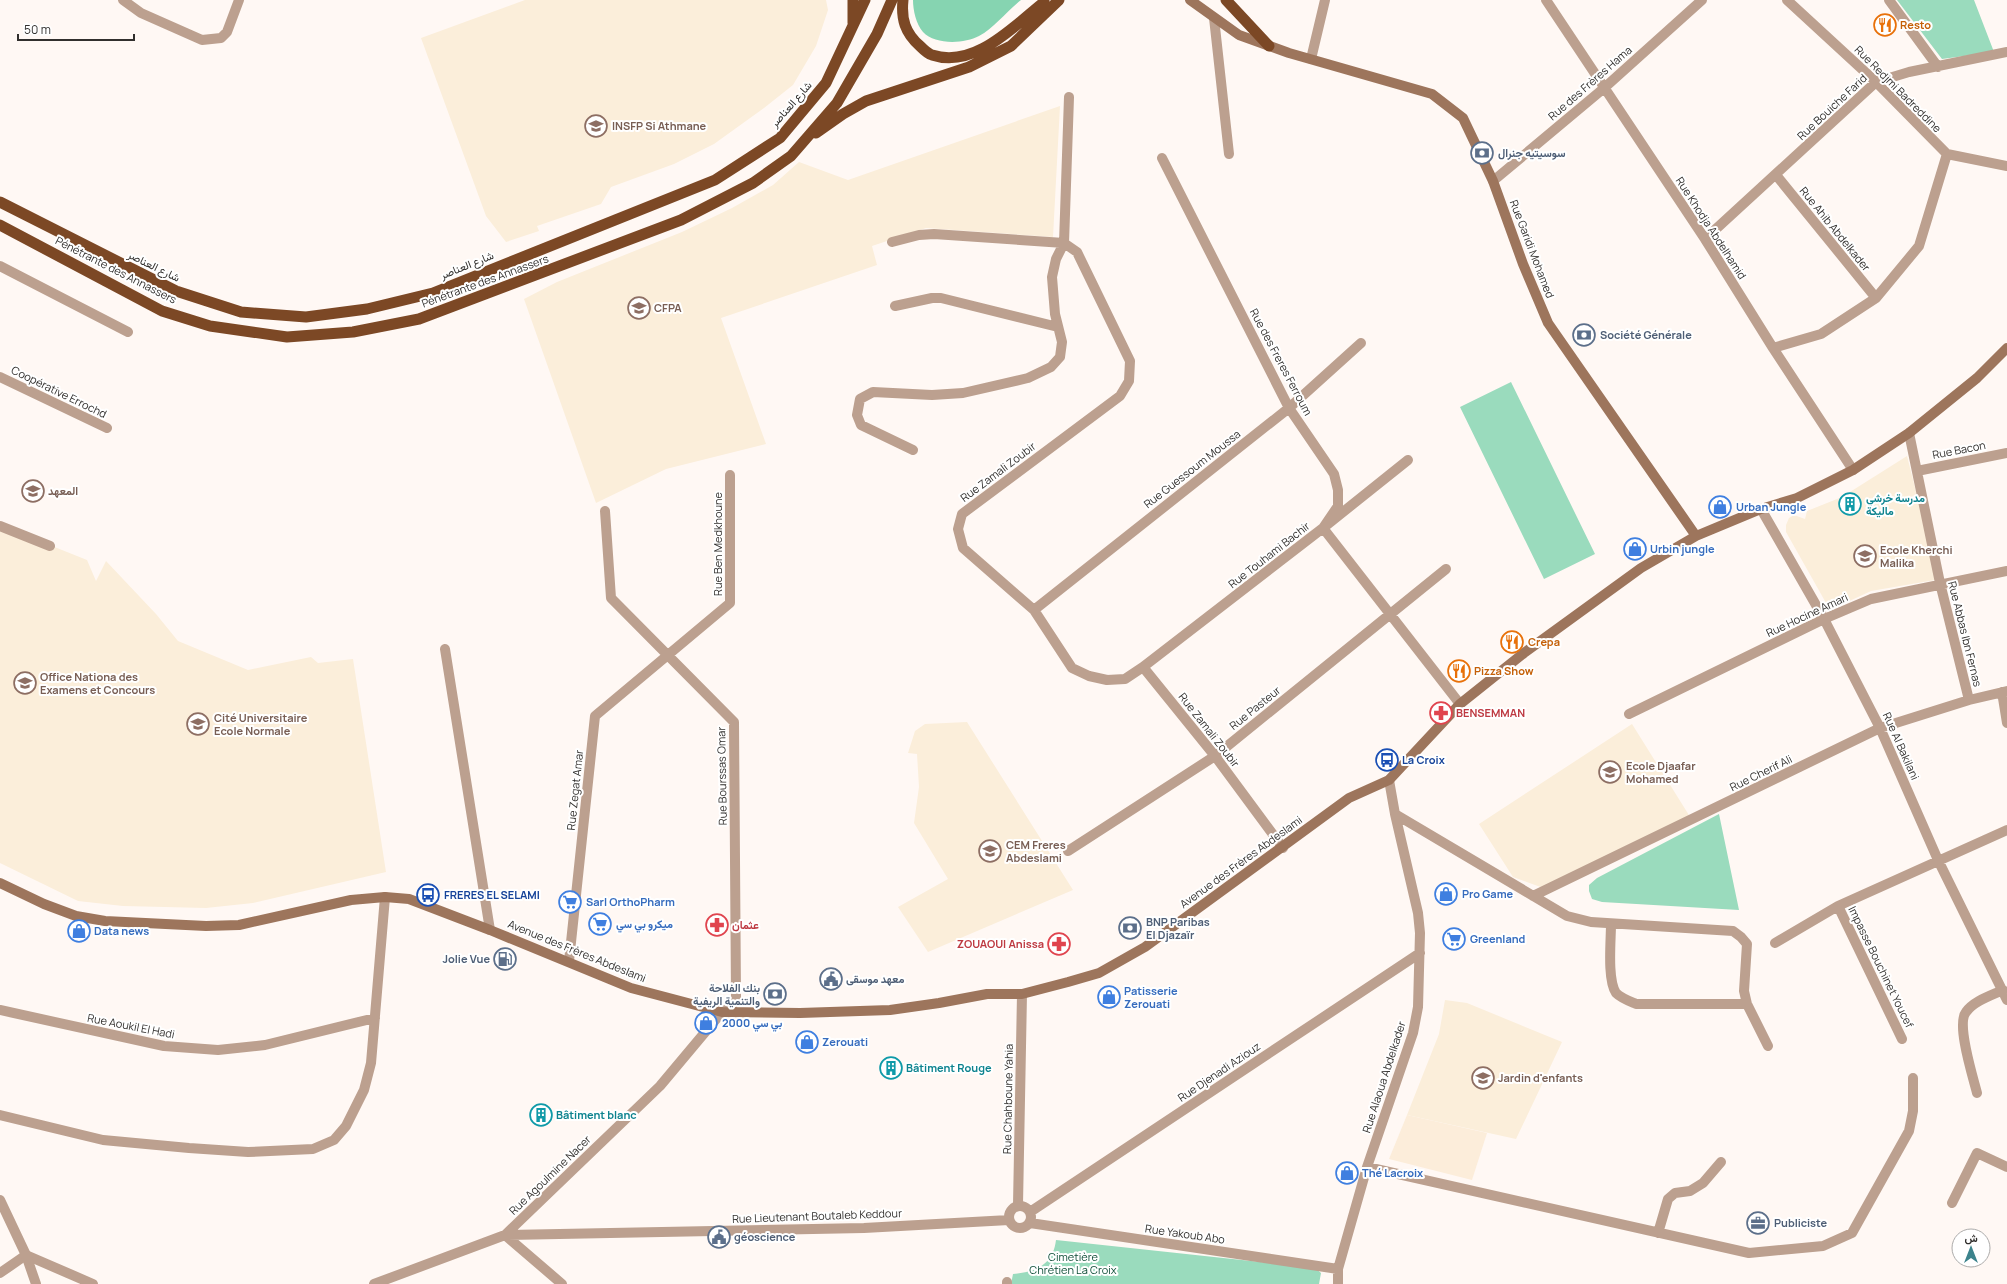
<svg xmlns="http://www.w3.org/2000/svg" width="2007" height="1284" font-family="Manrope,Vazirmatn,sans-serif">
	<style>
		.commercial { fill: #fcedda }
		.education { fill: #fbeeda }
		.green { fill: #9adbbd }
		.forest { fill: #86d4b1 }
		.lines { fill: none; stroke-linecap: round; stroke-linejoin: round }
		.minor { stroke: #bca08f; stroke-width: 10 }
		.tertiary { stroke: #bca08f; stroke-width: 10 }
		.secondary { stroke: #9d755c; stroke-width: 10 }
		.trunk { stroke: #7c4825; stroke-width: 11 }
		.labels { text-anchor: middle; stroke-width: 4; stroke-linejoin: round; paint-order: stroke }
		.food-label { font-size: 11px; font-weight: bold; fill: #c56008; stroke: #fff; text-anchor: start }
		.street-label { font-size: 11px; fill: #312f2d; stroke: #fff }
		.education-label { font-size: 11px; font-weight: bold; fill: #785e54; stroke: #fff; text-anchor: start }
		.service-label { font-size: 11px; font-weight: bold; fill: #4e5e75; stroke: #fff; text-anchor: start }
		.culture-label { font-size: 11px; font-weight: bold; fill: #0d838f; stroke: #fff; text-anchor: start }
		.shop-label { font-size: 11px; font-weight: bold; fill: #366cbe; stroke: #fff; text-anchor: start }
		.health-label { font-size: 11px; font-weight: bold; fill: #be3a42; stroke: #fff; text-anchor: start }
		.transit-label { font-size: 11px; font-weight: bold; fill: #164399; stroke: #fff; text-anchor: start }
		.park-label { font-size: 11px; fill: #0e4d37; stroke: #fff }
	</style>
	<rect width="100%" height="100%" fill="#fff8f4"/>
	<path class="commercial" d="M1407,1115L1487,1133L1472,1180L1389,1159Z"/>
	<path class="education" d="M525,0H826L828,10L816,46L793,85L764,108L714,144L674,164L611,187L601,204L537,226L539,231L506,242L486,216L421,38Z
		M1060,106L1053,237L926,228L872,246L877,265L721,318L766,444L666,469L596,503L524,299L557,282L682,232L732,208L773,185L799,162L848,180Z
		M1907,456L1926,531L1935,580L1871,591L1830,610L1786,532V525L1789,518L1794,515L1805,519L1807,511L1842,497Z
		M0,530L27,536L87,560L96,581L106,561L156,614L178,641L248,670L311,657L318,663L353,659L386,872L253,903L206,908L123,906L78,901L0,863Z
		M967,722L1073,890L928,952L898,907L948,879L914,823L919,787L917,754L908,753L915,731L925,724Z
		M1632,724L1692,820L1546,889L1513,877L1479,824Z
		M1445,1000L1467,1003L1562,1042L1516,1139L1407,1115L1439,1034Z"/>
	<path class="green" d="M1897,0H1974L1994,52L1942,59Z
		M1511,382L1595,554L1544,579L1460,407Z
		M1719,814L1739,910L1602,902L1592,899L1589,891V885L1597,878Z
		M1056,1240L1315,1268L1321,1273L1319,1284H1011L1013,1274C1036,1272 1053,1265 1056,1240Z"/>
	<path class="forest" d="M913,0H1021C1007,11 994,28 979,36C964,44 935,45 923,32C916,24 913,10 913,0Z"/>
	<g class="lines">
		<path class="minor" d="M123,0L141,13L202,40L221,38L227,32L239,0
			M1546,0L1705,239L1773,348L1853,470
			M1787,0L1876,82L1947,154L2007,166
			M1889,0L1938,67
			M1214,18L1229,154
			M1311,59L1325,0
			M1162,158L1289,408L1334,474L1338,490V506L1323,528L1460,704
			M1776,175L1876,298
			M1493,181L1603,89L1702,0
			M1705,239L1876,82L1909,72L2007,52
			M892,242L919,235L934,234L1064,243L1069,97
			M0,266L128,332
			M895,306L932,298H941L1058,327
			M1773,348L1821,334L1876,298L1919,246L1947,154
			M0,377L107,428
			M1909,433L1940,583L1969,700
			M913,450L861,425L857,415L860,399L873,392L932,395L963,393L1028,378L1051,367L1060,357L1062,342L1055,314L1052,277L1056,259L1064,243L1077,252L1130,361L1129,381L1120,396L962,514L958,529L963,548L1034,610L1072,668L1089,676L1107,680L1125,679L1143,667L1215,756L1283,848
			M1917,471L2007,453
			M1761,509L1824,619L1880,728L1938,860L2007,1000
			M0,526L50,546
			M1034,610L1289,408L1361,343
			M445,649L490,930
			M1143,667L1323,528L1408,460
			M2002,692L2007,723
			M1629,714L1824,619L1871,599L2007,571
			M1395,814L1567,916L1591,922L1733,931L1741,937L1747,944L1744,991L1747,1004L1768,1046
			M1068,851L1215,756L1446,569
			M1533,896L1880,728L1969,700L2007,691
			M1838,906L1902,1039
			M1611,924C1611,940 1607,980 1616,993C1621,998 1629,1001 1636,1004H1747
			M1775,943L1838,906L2007,830
			M569,961L595,716L730,603V475
			M0,1010L164,1046L218,1050L265,1045L375,1018
			M1977,1093C1973,1077 1956,1024 1966,1012C1974,1001 1990,996 2003,990
			M0,1115L103,1140L189,1148L248,1152L313,1149L334,1140L346,1126L364,1090L371,1063L385,897
			M1367,1167L1749,1253L1823,1246L1852,1233L1909,1131L1913,1111V1078
			M1952,1203L1977,1153L2007,1167
			M1018,1205L1022,994
			M1009 1217a11 11 0 1 1 22 0a11 11 0 1 1-22 0Z
			M1030,1212L1420,953
			M1030,1223L1338,1269
			M1658,1233L1668,1199L1675,1193L1690,1191L1703,1183L1721,1162
			M505,1235L864,1228L1009,1220
			M505,1235L562,1284
			M0,1273L26,1255L93,1284
			M374,1284L505,1235L660,1086L722,1012L733,1005L736,997L734,722L611,598L605,511
			M1007,1284V1282
			M1338,1284V1269L1367,1167L1413,1033L1418,1007L1420,933L1418,913L1395,814L1389,780"/>
		<path class="tertiary" d="M0,1200L26,1255L36,1284"/>
		<path class="secondary" d="M1190,0L1239,35L1289,53L1432,94L1463,118L1493,181L1523,264L1548,323L1696,536
			M0,883L44,904L76,916L105,921L206,926L239,925L351,900L385,897L409,899L490,930L631,988L722,1012L800,1013L890,1010L939,1003L987,994H1022L1068,982L1099,973L1145,947L1349,798L1389,780L1460,704L1524,653L1641,568L1696,536L1761,509L1797,498L1853,470L1909,433L1977,378L2007,348"/>
		<path class="trunk" d="M853,0V23
			M903,0C901,19 905,33 920,46C923,49 928,54 932,55C974,69 1013,27 1043,3L1044,0
			M1226,0L1269,46
			M816,133L843,114L866,101L969,67L1011,46L1059,0
			M0,202L176,291L241,312L306,317L367,309L433,293L715,180L780,138L826,83L865,0
			M0,225L162,311L210,326L287,337L353,332L419,319L681,220L753,183L791,156L837,103L877,34L892,0"/>
	</g>
	<defs>
		<g id="restaurant-ring" transform="scale(1.15)"><circle r="9.5" fill="#fff" stroke="#e8710a" stroke-width="1.5"/><path d="M-5-6h1v4h1v-4h1v4h1v-4h1v5L-1.5 .5V6h-2V.5L-5-1ZM5-6V6H3V1.5H1.5Q1.5-4 5-6Z" fill="#e8710a"/></g>
		<g id="university-ring" transform="scale(1.15)"><circle r="9.5" fill="#fff" stroke="#8d6e63" stroke-width="1.5"/><path d="M0-5L7-2L0 1L-7-2ZM-4 1L0 2.5L4 1V4Q0 6-4 4Z" fill="#8d6e63"/></g>
		<g id="bank-ring" transform="scale(1.15)"><circle r="9.5" fill="#fff" stroke="#5c6f8a" stroke-width="1.5"/><path d="M-6-4H6V4H-6ZM0-2.3a2.3 2.3 0 1 0 0 4.6a2.3 2.3 0 1 0 0-4.6Z" fill="#5c6f8a"/></g>
		<g id="school-ring" transform="scale(1.15)"><circle r="9.5" fill="#fff" stroke="#8d6e63" stroke-width="1.5"/><path d="M0-5L7-2L0 1L-7-2ZM-4 1L0 2.5L4 1V4Q0 6-4 4Z" fill="#8d6e63"/></g>
		<g id="building-ring" transform="scale(1.15)"><circle r="9.5" fill="#fff" stroke="#0f9aa8" stroke-width="1.5"/><path d="M-4-6H4V6H1V3H-1V6H-4ZM-2.5-4.3h1.7v1.8h-1.7ZM.8-4.3h1.7v1.8H.8ZM-2.5-1h1.7V.8h-1.7ZM.8-1h1.7V.8H.8Z" fill="#0f9aa8"/></g>
		<g id="shop-ring" transform="scale(1.15)"><circle r="9.5" fill="#fff" stroke="#3f7fe0" stroke-width="1.5"/><path d="M-5-2.5h2.3a2.7 3.5 0 0 1 5.4 0H5L5.5 6h-11ZM-1.5-2.5h3a1.5 2.3 0 0 0-3 0Z" fill="#3f7fe0"/></g>
		<g id="pharmacy-ring" transform="scale(1.15)"><circle r="9.5" fill="#fff" stroke="#e0444e" stroke-width="1.5"/><path d="M-2-6h4v4h4v4h-4v4h-4v-4h-4v-4h4Z" fill="#e0444e"/></g>
		<g id="bus-ring" transform="scale(1.15)"><circle r="9.5" fill="#fff" stroke="#1a4fb4" stroke-width="1.5"/><path d="M-5-6H5V4H4V6H2V4H-2V6H-4V4H-5ZM-3.5-4V0h7V-4ZM-3.5 1.2v1.5H-2V1.2ZM2 1.2v1.5H3.5V1.2Z" fill="#1a4fb4"/></g>
		<g id="supermarket-ring" transform="scale(1.15)"><circle r="9.5" fill="#fff" stroke="#3f7fe0" stroke-width="1.5"/><path d="M-6-5.5h2.5l.6 2H6L4.5 2H-2.5L-4.4-4H-6ZM-1.5 3.2a1.3 1.3 0 1 0 .1 0ZM3 3.2a1.3 1.3 0 1 0 .1 0Z" fill="#3f7fe0"/></g>
		<g id="fuel-ring" transform="scale(1.15)"><circle r="9.5" fill="#fff" stroke="#5c6f8a" stroke-width="1.5"/><path d="M-5.5-6h7V0h2V4h1.3V-2.5L3-4.5l.8-.8L6-3V5H2.5V1h-1V6h-7ZM-4.2-4.7v3.2H.2V-4.7Z" fill="#5c6f8a"/></g>
		<g id="civic-ring" transform="scale(1.15)"><circle r="9.5" fill="#fff" stroke="#5c6f8a" stroke-width="1.5"/><path d="M-.6-6.5H3V-4.5H.6V-3L4-1V1h2V6H-6V1h2V-1L-.6-3ZM-1.2 2.5V6h2.4V2.5Z" fill="#5c6f8a"/></g>
		<g id="office-ring" transform="scale(1.15)"><circle r="9.5" fill="#fff" stroke="#5c6f8a" stroke-width="1.5"/><path d="M-6-3h4V-5.5h4V-3h4V5H-6ZM-1-4.5V-3h2v-1.5ZM-6 0V1H6V0Z" fill="#5c6f8a"/></g>
	</defs>
	<g fill-rule="evenodd">
		<use href="#restaurant-ring" x="1885" y="25"/>
		<use href="#university-ring" x="596" y="126"/>
		<use href="#bank-ring" x="1482" y="153"/>
		<use href="#university-ring" x="639" y="308"/>
		<use href="#bank-ring" x="1584" y="335"/>
		<use href="#school-ring" x="33" y="491"/>
		<use href="#building-ring" x="1850" y="504"/>
		<use href="#shop-ring" x="1720" y="507"/>
		<use href="#shop-ring" x="1635" y="549"/>
		<use href="#school-ring" x="1865" y="556"/>
		<use href="#restaurant-ring" x="1512" y="642"/>
		<use href="#restaurant-ring" x="1459" y="671"/>
		<use href="#school-ring" x="25" y="683"/>
		<use href="#pharmacy-ring" x="1441" y="713"/>
		<use href="#university-ring" x="198" y="724"/>
		<use href="#bus-ring" x="1387" y="760"/>
		<use href="#school-ring" x="1610" y="772"/>
		<use href="#school-ring" x="990" y="851"/>
		<use href="#shop-ring" x="1446" y="894"/>
		<use href="#bus-ring" x="428" y="895"/>
		<use href="#supermarket-ring" x="570" y="902"/>
		<use href="#supermarket-ring" x="600" y="924"/>
		<use href="#pharmacy-ring" x="717" y="925"/>
		<use href="#bank-ring" x="1130" y="928"/>
		<use href="#shop-ring" x="79" y="931"/>
		<use href="#supermarket-ring" x="1454" y="939"/>
		<use href="#pharmacy-ring" x="1059" y="944"/>
		<use href="#fuel-ring" x="505" y="959"/>
		<use href="#civic-ring" x="831" y="979"/>
		<use href="#bank-ring" x="775" y="994"/>
		<use href="#shop-ring" x="1109" y="997"/>
		<use href="#shop-ring" x="706" y="1023"/>
		<use href="#shop-ring" x="807" y="1042"/>
		<use href="#building-ring" x="891" y="1068"/>
		<use href="#school-ring" x="1483" y="1078"/>
		<use href="#building-ring" x="541" y="1115"/>
		<use href="#shop-ring" x="1347" y="1173"/>
		<use href="#office-ring" x="1758" y="1223"/>
		<use href="#civic-ring" x="719" y="1237"/>
	</g>
	<g class="labels">
		<g class="food-label">
			<text x="1900" y="29">Resto</text>
			<text x="1528" y="646">Crepa</text>
			<text x="1474" y="675">Pizza Show</text>
		</g>
		<g class="street-label">
			<text transform="translate(1590 83) rotate(-41)" y="4">Rue des Frères Hama</text>
			<text transform="translate(1898 89) rotate(45)" y="4">Rue Redjmi Badreddine</text>
			<text transform="translate(791 104) rotate(-49)" y="4">شارع العناصر</text>
			<text transform="translate(1832 107) rotate(-43)" y="4">Rue Bouiche Farid</text>
			<text transform="translate(1711 228) rotate(57)" y="4">Rue Khodja Abdelhamid</text>
			<text transform="translate(1835 229) rotate(51)" y="4">Rue Ahib Abdelkader</text>
			<text transform="translate(1532 249) rotate(69)" y="4">Rue Garidi Mohamed</text>
			<text transform="translate(467 265) rotate(-22)" y="4">شارع العناصر</text>
			<text transform="translate(154 266) rotate(26)" y="4">شارع العناصر</text>
			<text transform="translate(116 270) rotate(27)" y="4">Pénétrante des Annassers</text>
			<text transform="translate(485 281) rotate(-20)" y="4">Pénétrante des Annassers</text>
			<text transform="translate(1281 362) rotate(62)" y="4">Rue des Freres Ferroum</text>
			<text transform="translate(59 392) rotate(26)" y="4">Coopérative Errochd</text>
			<text transform="translate(1959 450) rotate(-11)" y="4">Rue Bacon</text>
			<text transform="translate(1192 469) rotate(-38)" y="4">Rue Guessoum Moussa</text>
			<text transform="translate(998 472) rotate(-37)" y="4">Rue Zamali Zoubir</text>
			<text transform="translate(718 544) rotate(-90)" y="4">Rue Ben Medkhoune</text>
			<text transform="translate(1269 555) rotate(-38)" y="4">Rue Touhami Bachir</text>
			<text transform="translate(1807 615) rotate(-25)" y="4">Rue Hocine Amari</text>
			<text transform="translate(1965 634) rotate(76)" y="4">Rue Abbas Ibn Fernas</text>
			<text transform="translate(1255 708) rotate(-39)" y="4">Rue Pasteur</text>
			<text transform="translate(1209 730) rotate(52)" y="4">Rue Zamali Zoubir</text>
			<text transform="translate(1901 746) rotate(66)" y="4">Rue Al Bakilani</text>
			<text transform="translate(1761 773) rotate(-26)" y="4">Rue Cherif Ali</text>
			<text transform="translate(722 776) rotate(-91)" y="4">Rue Bourssas Omar</text>
			<text transform="translate(575 790) rotate(-84)" y="4">Rue Zegat Amar</text>
			<text transform="translate(1241 862) rotate(-36)" y="4">Avenue des Frères Abdeslami</text>
			<text transform="translate(577 951) rotate(22)" y="4">Avenue des Frères Abdeslami</text>
			<text transform="translate(1881 967) rotate(64)" y="4">Impasse Bouchinet Youcef</text>
			<text transform="translate(131 1026) rotate(11)" y="4">Rue Aoukil El Hadi</text>
			<text transform="translate(1219 1072) rotate(-34)" y="4">Rue Djenadi Aziouz</text>
			<text transform="translate(1384 1077) rotate(-72)" y="4">Rue Alaoua Abdelkader</text>
			<text transform="translate(1008 1099) rotate(-89)" y="4">Rue Chahboune Yahia</text>
			<text transform="translate(550 1175) rotate(-44)" y="4">Rue Agoulmine Nacer</text>
			<text transform="translate(817 1216) rotate(-2)" y="4">Rue Lieutenant Boutaleb Keddour</text>
			<text transform="translate(1185 1234) rotate(8)" y="4">Rue Yakoub Abo</text>
		</g>
		<g class="education-label">
			<text x="612" y="130">INSFP Si Athmane</text>
			<text x="654" y="312">CFPA</text>
			<text x="48" y="495">المعهد</text>
			<text x="1880" y="554">Ecole Kherchi<tspan x="1880" dy="13">Malika</tspan></text>
			<text x="40" y="681">Office Nationa des<tspan x="40" dy="13">Examens et Concours</tspan></text>
			<text x="214" y="722">Cité Universitaire<tspan x="214" dy="13">Ecole Normale</tspan></text>
			<text x="1626" y="770">Ecole Djaafar<tspan x="1626" dy="13">Mohamed</tspan></text>
			<text x="1006" y="849">CEM Freres<tspan x="1006" dy="13">Abdeslami</tspan></text>
			<text x="1498" y="1082">Jardin d'enfants</text>
		</g>
		<g class="service-label">
			<text x="1498" y="157">سوسيتيه جنرال</text>
			<text x="1600" y="339">Société Générale</text>
			<text x="1146" y="926">BNP Paribas<tspan x="1146" dy="13">El Djazaïr</tspan></text>
			<text x="490" y="963" text-anchor="end">Jolie Vue</text>
			<text x="846" y="983">معهد موسقى</text>
			<text x="760" y="992" text-anchor="end">بنك الفلاحة<tspan x="760" dy="13">والتنمية الريفية</tspan></text>
			<text x="1774" y="1227">Publiciste</text>
			<text x="734" y="1241">géoscience</text>
		</g>
		<g class="culture-label">
			<text x="1866" y="502">مدرسة خرشي<tspan x="1866" dy="13">ماليكة</tspan></text>
			<text x="906" y="1072">Bâtiment Rouge</text>
			<text x="556" y="1119">Bâtiment blanc</text>
		</g>
		<g class="shop-label">
			<text x="1736" y="511">Urban Jungle</text>
			<text x="1650" y="553">Urbin jungle</text>
			<text x="1462" y="898">Pro Game</text>
			<text x="586" y="906">Sarl OrthoPharm</text>
			<text x="616" y="928">ميكرو بي سي</text>
			<text x="94" y="935">Data news</text>
			<text x="1470" y="943">Greenland</text>
			<text x="1124" y="995">Patisserie<tspan x="1124" dy="13">Zerouati</tspan></text>
			<text x="722" y="1027">بي سي 2000</text>
			<text x="822" y="1046">Zerouati</text>
			<text x="1362" y="1177">Thé Lacroix</text>
		</g>
		<g class="health-label">
			<text x="1456" y="717">BENSEMMAN</text>
			<text x="732" y="929">عثمان</text>
			<text x="1044" y="948" text-anchor="end">ZOUAOUI Anissa</text>
		</g>
		<g class="transit-label">
			<text x="1402" y="764">La Croix</text>
			<text x="444" y="899">FRERES EL SELAMI</text>
		</g>
		<g class="park-label">
			<text x="1073" y="1261">Cimetière<tspan x="1073" dy="13">Chrétien La Croix</tspan></text>
		</g>
	</g>
	<g transform="translate(1971 1248)"><circle r="19" fill="#ffffff" stroke="#adacab"/>
	<path d="M0-3L7 15L0 10L-7 15Z" fill="#3c838c"/>
	<text y="-6" font-size="11" font-weight="bold" text-anchor="middle" fill="#312f2d">ش</text>
	</g>
	<path d="M18 34v6h116v-6" fill="none" stroke="#312f2d" stroke-width="2"/>
	<text x="24" y="34" font-size="12" fill="#312f2d" stroke="#ffffff" stroke-width="3" paint-order="stroke">50 m</text>
</svg>
